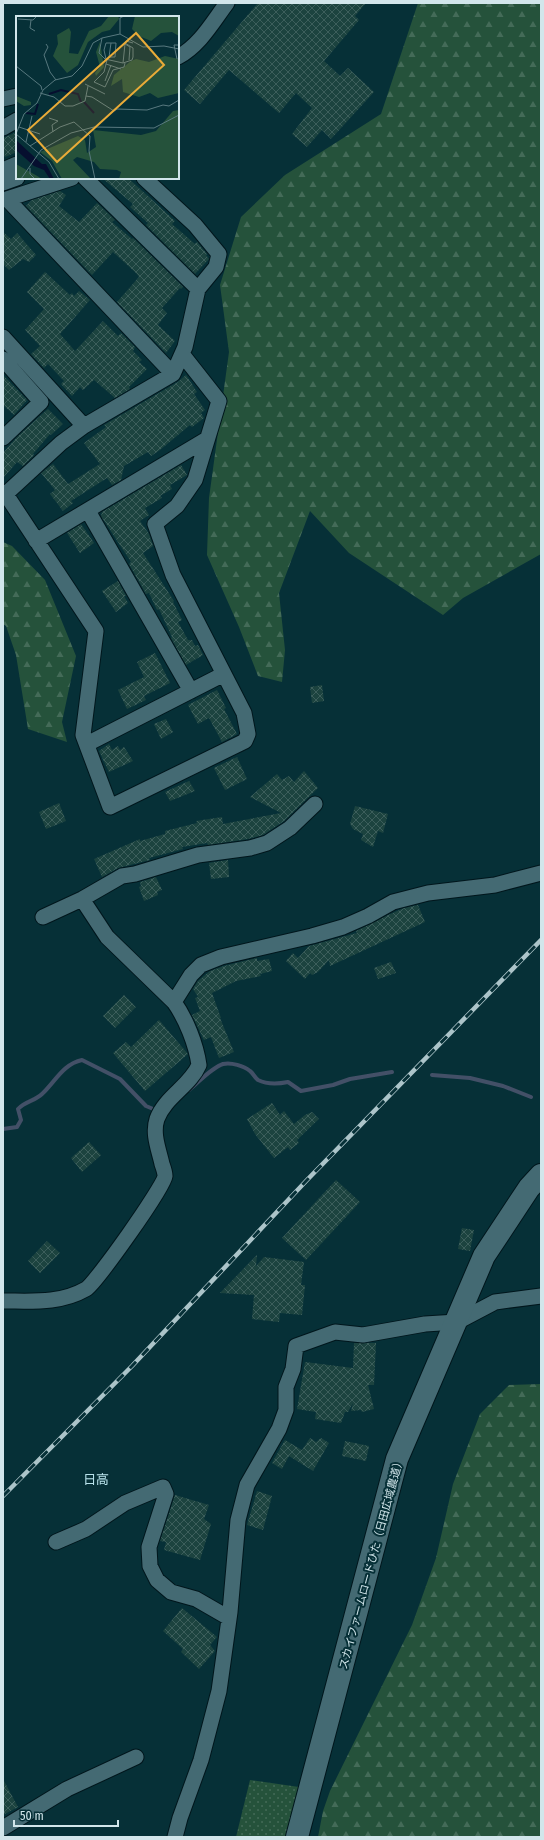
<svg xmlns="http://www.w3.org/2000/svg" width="544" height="1840" font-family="'Fira Sans Condensed','Noto Sans JP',sans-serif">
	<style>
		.forest { fill: url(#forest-firs) }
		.park { fill: url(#park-dots) }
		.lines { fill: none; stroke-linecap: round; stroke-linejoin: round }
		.stream { stroke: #435067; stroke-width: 4 }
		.building { fill: url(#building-cross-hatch) }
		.street-casing { stroke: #00161c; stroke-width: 17 }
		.secondary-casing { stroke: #00161c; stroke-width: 24 }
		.street { stroke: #446a73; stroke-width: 15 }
		.secondary { stroke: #446a73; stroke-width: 22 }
		.rail-casing { stroke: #acc4c9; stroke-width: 4.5 }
		.rail { stroke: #063037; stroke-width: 3; stroke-dasharray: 9; stroke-linecap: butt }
		.labels { text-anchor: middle; stroke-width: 4; stroke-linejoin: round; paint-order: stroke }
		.street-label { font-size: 11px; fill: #d2e6eb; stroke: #063037 }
		.quarter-label { font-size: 13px; fill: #b8e2eb; stroke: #063037 }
		.inset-river { fill: none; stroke: #060f2f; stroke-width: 2 }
		.inset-road { fill: none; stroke: #58797f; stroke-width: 1 }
		.view { fill: #e9ab38; fill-opacity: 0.15; stroke: #e9ab38; stroke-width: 2 }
		.inset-edge { fill: none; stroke: #d2e6eb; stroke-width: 2 }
	</style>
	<defs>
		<pattern id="forest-firs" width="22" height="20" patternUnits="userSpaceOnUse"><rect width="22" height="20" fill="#25523b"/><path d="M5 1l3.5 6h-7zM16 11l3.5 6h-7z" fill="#446b58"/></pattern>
		<pattern id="park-dots" width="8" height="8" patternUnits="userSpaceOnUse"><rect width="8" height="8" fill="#25523b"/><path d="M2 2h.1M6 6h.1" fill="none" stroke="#446b58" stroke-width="1.8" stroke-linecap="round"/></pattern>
		<pattern id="building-cross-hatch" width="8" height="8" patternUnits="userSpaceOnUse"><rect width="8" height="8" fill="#1c433f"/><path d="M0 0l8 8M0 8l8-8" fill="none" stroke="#3c5e5b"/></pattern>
	</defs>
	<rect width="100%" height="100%" fill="#063037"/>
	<path class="forest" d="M418,3H541V554L463,598L443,615L349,553L310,511L279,593L285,650L282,682L258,676L239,627L207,555L209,498L229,352L220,285L241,217L285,175L381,114Z
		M3,542L12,546L45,580L76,656L62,722L67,742L28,729L16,655L6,626L3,624Z
		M541,1384V1837H318L323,1811L330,1791L412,1625L436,1558L453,1484L480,1414L509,1385Z"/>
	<path class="park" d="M250,1780L299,1787L288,1837H236Z"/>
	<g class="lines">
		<path class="stream" d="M432,1075L470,1078L503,1086L531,1097
			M189,1090C199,1082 211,1068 223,1064C231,1062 244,1066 250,1071C253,1073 255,1078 258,1080C268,1085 278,1084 288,1082L301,1091L333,1085L350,1079L392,1072
			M3,1129L17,1127L21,1120L18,1109C25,1101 35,1101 42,1094C55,1082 63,1064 82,1060L120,1079L146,1106L158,1111"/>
	</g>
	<path class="building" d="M258,3H366L355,16L359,20L324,61L340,76L348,68L374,92L331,139L322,130L307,147L292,134L312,108L296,93L279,113L229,70L200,104L184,90Z
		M17,132V152L5,157L3,150V138Z
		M102,178H128L175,221L172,224L195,244L197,242L207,254L206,255L209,259L195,274L146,225L148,223L130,207L133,204Z
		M60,191L66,195L59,206L79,222L97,203L115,220L112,222L132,239L133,238L183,287L181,289L180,288L162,308L167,313L158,325L175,341L166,353L117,302L139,277L136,273L113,252L92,275L26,206L32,200Z
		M3,232L11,239L17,233L36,255L29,262L23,259L9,270L3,264Z
		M45,272L70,295L72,293L74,296L79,291L90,300L60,334L75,351L103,321L118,336L121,333L135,347L133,351L142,360L139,362L147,369L129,387L130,389L115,398L94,380L83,390L80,387L72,396L61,384L64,381L48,364L44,368L31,354L40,346L25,330L44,309L27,292Z
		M3,375L27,400L14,415L3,405Z
		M186,375L197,392L194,394L205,410L201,413L204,418L192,427L190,425L160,450L151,456L148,452L124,466L121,480L112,485L107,478L71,501L73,503L63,511L50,494L55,490L41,473L53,464L68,484L100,464L84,443L106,427L104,425L178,382Z
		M48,409L63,424L51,435L50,434L33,454L34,455L23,466L17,462L3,478V453L17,437Z
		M181,465L187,475L170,485L172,489L160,496L162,498L145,508L149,515L140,521L149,534L153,546L143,553L174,601L173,602L182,620L178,622L188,640H192L195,646L198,645L203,655L186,665L171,638L172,637L159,609L157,610L149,593L146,594L129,564L131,562L101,516L102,512Z
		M81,524L94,543L80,553L67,533Z
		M118,581L126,596H124L128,603L116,612L102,591Z
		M155,653L170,683L144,696L146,700L127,709L118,690L144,677L137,662Z
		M322,685L324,701L312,703L310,687Z
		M217,690L226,708L224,709L237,734L222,742L209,718L198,724L188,705Z
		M166,719L173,732L161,739L154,724Z
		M109,744L112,750L118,746L120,750L124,747L133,761L109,772L99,751Z
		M237,757L247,779L225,790L214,768Z
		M304,771L318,788L284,821L263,835L248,839L208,845L207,843L182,847L183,849L149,858L150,860L118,868L102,877L94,859L140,839V841L165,834V831L197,823L196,821L222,817L223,824L281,813L250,797L277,774L282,780L289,776L294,782Z
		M189,781L195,791L170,801L165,792Z
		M59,803L66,821L46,829L39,812Z
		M355,806L388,814L383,833L378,831L373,847L361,840L363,834L353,829L350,824Z
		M228,860L229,877L211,879L209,863Z
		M156,877L162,890L157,892L158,895L144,901L139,887L141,886L140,882Z
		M418,905L425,922L330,966L329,960L318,972L312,975L310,973L305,979L286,961L293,953L298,958L309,946L357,933L356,931L386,916L404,908Z
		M257,958V961L269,959L272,971L260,974L261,976L236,981L212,993L221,1018H220L234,1052L219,1058L211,1037L204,1040L192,1015L200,1011L195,998L198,997L193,989L198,981L210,971L224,966Z
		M391,962L396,973L378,979L374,968Z
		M124,995L136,1007L115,1028L103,1016Z
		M159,1020L188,1054L145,1091L113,1053L126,1042L131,1047Z
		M272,1103L280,1115L284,1111L294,1124L305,1115L312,1112L319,1119L297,1140L299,1143L290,1150L288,1147L274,1158L255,1134L247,1119Z
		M89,1142L101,1155L82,1172L71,1158Z
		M336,1180L360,1202L306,1260L282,1238Z
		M462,1228L474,1230L470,1251L458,1249Z
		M47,1241L60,1253L40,1273L28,1261Z
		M257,1255L256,1266L264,1257L304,1262L301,1285H305L302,1315L280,1313L279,1322L252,1319L254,1295L220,1293Z
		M354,1343H376L374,1385H368L374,1409L362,1412L361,1410L351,1411L353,1403L348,1412H345L341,1423L315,1419L316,1412L297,1409L305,1362L353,1368Z
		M310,1438L316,1442L321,1438L329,1443L313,1471L289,1456L282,1469L272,1463L285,1440L302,1450Z
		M345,1441L369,1446L366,1461L342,1456Z
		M257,1491L272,1496L263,1530L247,1525Z
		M175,1495L209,1505L204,1519L211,1524L200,1560L164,1550L166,1542L160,1541Z
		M182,1608L217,1637L210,1645L215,1651L199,1669L181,1652L183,1649L163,1631Z
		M3,1779L18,1807L3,1815Z"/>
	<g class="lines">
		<g class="street-casing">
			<path id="street" d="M178,57C200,45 212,23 227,3
				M3,99L17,96
				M3,128L17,120
				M3,170L17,164
				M72,178L7,199L173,374
				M85,178L198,289
				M3,183L17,178
				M3,337L84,426
				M3,359L41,402L3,438
				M5,493L96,631L83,735L110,807L245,741L248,734L244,713L173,575L155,524L177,506L195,480L219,401L182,354
				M3,494L9,491L61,443L84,426L173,374L185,347L198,289L216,267L219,254L195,225L144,178
				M88,511L191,691
				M36,541L207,439
				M87,744L224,674
				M43,917L82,899L122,876L135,874L198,855L250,848L267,843L290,828L315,804
				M174,1002L191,975L201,965L221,957L312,936L343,927L368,916L393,902L428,893L495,885L541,873
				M3,1301C31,1301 60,1304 86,1289C95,1284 164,1187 165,1176C165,1172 163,1167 162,1164C159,1150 152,1134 157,1119C165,1097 190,1086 199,1065C196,1044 186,1019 174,1002L107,937L82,899
				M56,1542L86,1529L125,1503L163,1487L166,1494L149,1547L150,1566L157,1580L171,1592L196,1599L229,1618
				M3,1828L67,1789L136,1757
				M175,1837L180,1818L201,1760L219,1691L230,1612L238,1520L247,1485L279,1429L286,1410V1387L293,1369L296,1346L335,1332L363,1335L425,1324L457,1322L495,1302L541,1296"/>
		</g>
		<g class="secondary-casing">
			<path id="secondary" d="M297,1837L397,1459L484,1256L529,1188L541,1175"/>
		</g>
		<use href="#street" class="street"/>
		<use href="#secondary" class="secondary"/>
		<g class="rail-casing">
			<path id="rail" d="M3,1496L132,1366L307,1180L541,940"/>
		</g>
		<use href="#rail" class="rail"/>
	</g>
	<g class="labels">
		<g class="street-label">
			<text transform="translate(371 1563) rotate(-75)" y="4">スカイファームロードひた（日田広域農道）</text>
		</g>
		<g class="quarter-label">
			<text x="96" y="1484">日高</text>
		</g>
	</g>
	<g transform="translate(16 16)">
		<rect width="163" height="163" fill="#063037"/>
		<path d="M93,0H102L103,3L94,14L86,16L72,26L62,49L51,57L37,40L42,28L41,19L53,12L55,16L53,37L62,38L73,15L85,10ZM119,0H163V20L156,16L145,17L135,25L123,20L116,13ZM84,26L88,51L80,60L79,57L84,51L80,36ZM149,40L163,43V77L142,82L134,77L123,81L107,76L106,63L95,70L98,59L115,45L120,43L133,46ZM0,80L15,86V89L8,90L0,85ZM163,94V163H103L105,156L101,154L84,153L78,146L61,141L57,144L75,163H46L36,145L24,136L62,120L69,124L71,137L80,131L77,114L125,119L140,115L157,95ZM0,148L23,161L25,163H0Z" fill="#25523b"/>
		<path d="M0,124L26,148H30L38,163H34L28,154L18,150L0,134Z" fill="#060f2f"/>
		<path class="inset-river" d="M33,78L45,74L62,78L65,86M68,86L78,97M10,97L19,98L22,88"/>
		<path class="inset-road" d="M2,3L17,4L21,0M15,4L14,12L19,15M104,18V2L108,0M86,22L83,37L89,43L107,47L116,44L117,41V32L109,27L110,25L117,27M30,28L32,31L28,39L34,56L40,64M90,43L88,34L90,27H100L99,41H93L95,27M161,43L158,29H163M91,44L88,56L78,66L89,71L97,54L108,51L109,47M107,47L109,28L114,31L113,44M90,48L105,53M0,50L25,70L26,74M89,65L95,49M69,68L89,78M24,77L38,81L49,90H57L69,85L72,70M70,80L76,81L98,95L101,93L131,94L147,89L153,90L163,84M33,102L42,105L36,109L37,116M3,111L24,118M0,118L8,98L21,87L27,74L39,64L56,60L66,50L77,27L86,22L104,18L127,31L148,30L163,33M0,118L33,146L43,163M10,126L16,100M14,130L44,111L58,106L74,120L73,135L79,163M14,152V158L19,163M5,163L25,134L55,117L78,111L138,112L163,99"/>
		<path class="view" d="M120,17L148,49L41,146L12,114Z"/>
		<rect width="163" height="163" class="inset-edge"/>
	</g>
	<rect width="544" height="1840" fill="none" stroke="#d2e6eb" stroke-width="8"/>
	<path d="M14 1820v6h104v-6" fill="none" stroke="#d2e6eb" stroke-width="2"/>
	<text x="20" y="1820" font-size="12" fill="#d2e6eb" stroke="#063037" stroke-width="3" paint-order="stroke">50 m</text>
</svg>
